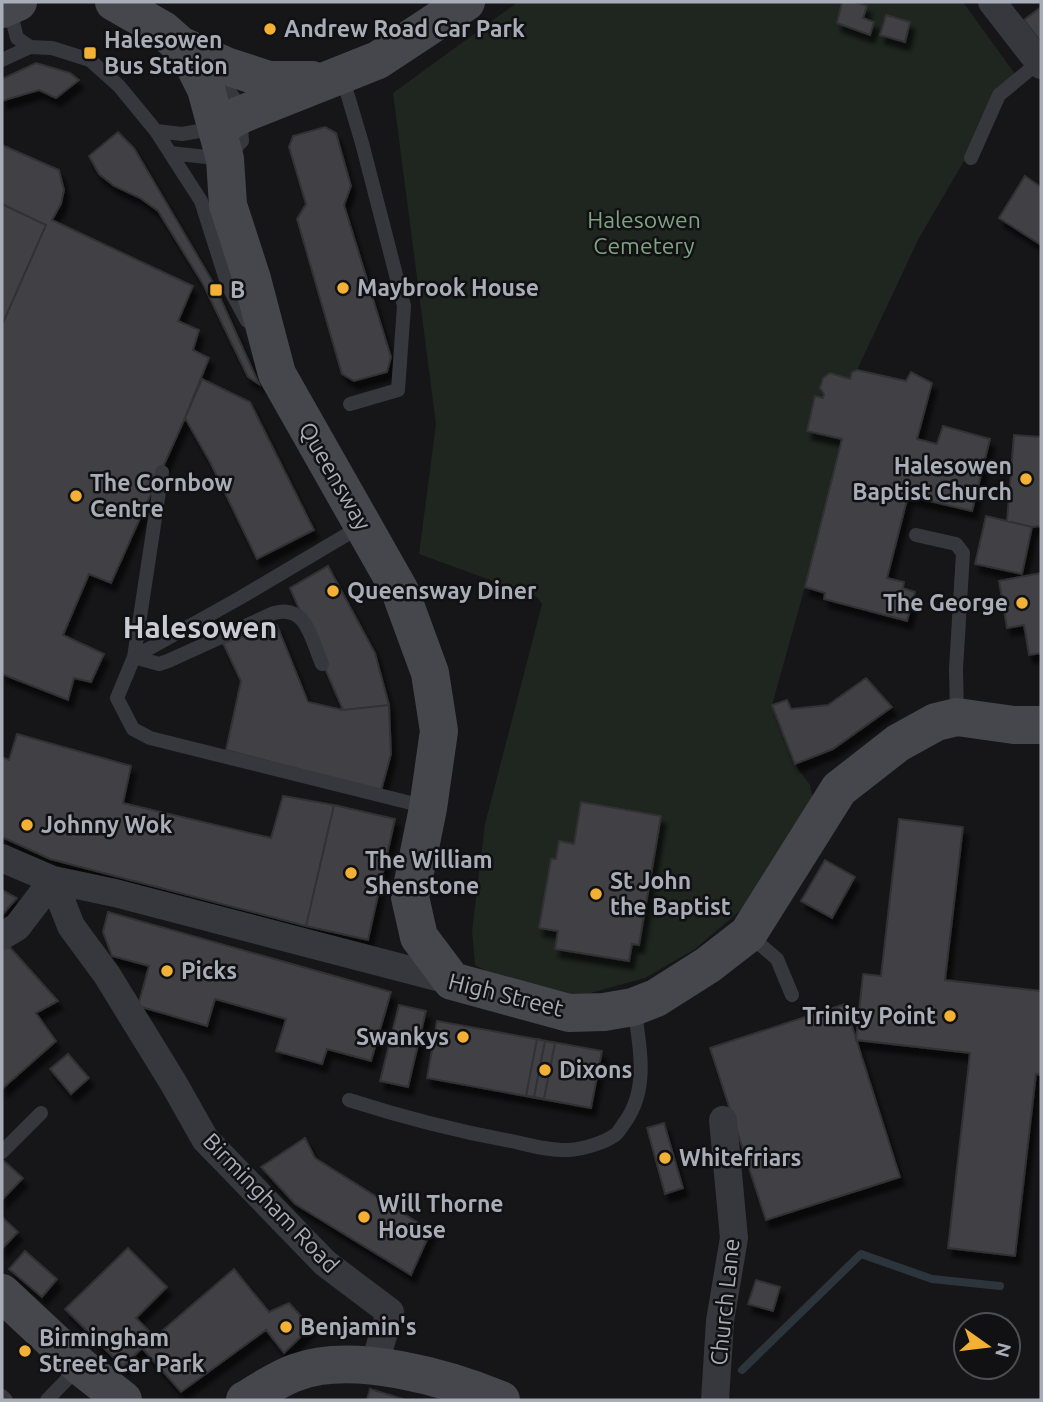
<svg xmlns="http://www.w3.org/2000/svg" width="1043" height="1402" font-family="Ubuntu,sans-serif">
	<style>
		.green { fill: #1e261f }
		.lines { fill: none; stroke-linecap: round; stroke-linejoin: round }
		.stream { stroke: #2c353c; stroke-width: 8 }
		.building { fill: #404145; stroke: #303034; stroke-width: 2; filter: url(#shadow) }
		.lane { stroke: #37383d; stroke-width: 14 }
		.street { stroke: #37383d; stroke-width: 28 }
		.secondary { stroke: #45474d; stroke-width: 38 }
		.poi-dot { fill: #f2b134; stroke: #111113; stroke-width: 2.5 }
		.labels { text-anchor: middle; stroke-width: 5; stroke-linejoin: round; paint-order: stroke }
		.poi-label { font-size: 23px; font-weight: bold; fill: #a8adb8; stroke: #111113; text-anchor: start }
		.park-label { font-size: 23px; fill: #7fa381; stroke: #111113 }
		.street-label { font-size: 23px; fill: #a8adb8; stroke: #111113 }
		.district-label { font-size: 30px; font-weight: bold; fill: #c9ccd4; stroke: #111113 }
	</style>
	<defs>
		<filter id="shadow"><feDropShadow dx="4.5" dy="8" stdDeviation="2" flood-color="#0009"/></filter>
	</defs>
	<rect width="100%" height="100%" fill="#161618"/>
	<path class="green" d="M518,2H963L1015,74L919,238L857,370L852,372L850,379L830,374L823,378L820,387L824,394L823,398L815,396L807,431L842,439L805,587L772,705L795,764L810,785L813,800L748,904L695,949L645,978L587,994L555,996L520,988L475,965L472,931L485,824L542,604L537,597L419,554L436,424L393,93Z"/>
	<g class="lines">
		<path class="stream" d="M742,1370L861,1254L932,1279L1000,1286"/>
	</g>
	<path class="building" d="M842,2H855L867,6L863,18L874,22L870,35L837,23Z
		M1041,7V42L1024,20Z
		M886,15L910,22L905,42L880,35Z
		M36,63L70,73L79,80L56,98L39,90L2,101V79Z
		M325,127L336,133L351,186L344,205L391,357L387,372L354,381L342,374L297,219L306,204L289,147L293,136Z
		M118,132L134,148L214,284L259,384L248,377L203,284L158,211L140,198L114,186L99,174L89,156Z
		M2,145L59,170L64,190L61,204L52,220L193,286L178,321L199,330L193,350L209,358L185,418L111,583L89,574L63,635L104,654L91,682L74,678L68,700L2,674Z
		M1025,176L1041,187V245L999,218Z
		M2,204L46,225L2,325Z
		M857,370L906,381L911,372L932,383L917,439L937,444L943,426L990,439L972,511L908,496L887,578L904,582L903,588L915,592L907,621L824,599L825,593L805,587L842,439L807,431L815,396L823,398L824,394L820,388L823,378L830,373L850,379L852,372Z
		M202,379L250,402L314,530L257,559L210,462L185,418Z
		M1014,435L1041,437V526L1032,527L1007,521Z
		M986,516L1032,527L1022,574L975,564Z
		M328,566L375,653L389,705L343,710L290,588Z
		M1041,573V653L1029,655L1024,625L1007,628L999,581Z
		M277,625L308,702L343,710L389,705L391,754L381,791L226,750L241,681L223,643Z
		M866,678L892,707L833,749L795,764L772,705L787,700L791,709L828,705Z
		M17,734L131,766L123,803L271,838L283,796L334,805L306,926L50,859L2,837V757L9,760Z
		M581,802L661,816L639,945L632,944L629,961L555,949L558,931L539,928L551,859H556L559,841L574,844Z
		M334,805L395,819L368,940L306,926Z
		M899,819L963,827L945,980L1041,991V1075L1036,1074L1015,1256L948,1248L970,1053L856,1040L863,974L881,976Z
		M825,860L855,877L832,918L801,901Z
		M2,890L17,898L2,915Z
		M108,912L391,992L371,1061L327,1049L322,1064L276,1051L286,1019L215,999L207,1026L138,1006L149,966L112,956L103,932Z
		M6,943L58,1001L36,1013L56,1041L2,1089V946Z
		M845,1004L900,1177L766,1220L710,1048Z
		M399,1005L426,1011L408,1087L380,1081Z
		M437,1021L602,1051L591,1108L427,1078Z
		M537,1039L545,1041L534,1097L526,1096Z
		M545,1041L555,1043L544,1099L534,1097Z
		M68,1054L89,1078L71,1094L50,1069Z
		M664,1123L683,1188L665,1194L647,1128Z
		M305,1138L315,1158L431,1231L411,1275L295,1204L261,1167Z
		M4,1161L23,1178L2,1200V1163Z
		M2,1217L18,1232L2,1249Z
		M128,1248L167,1287L136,1318L154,1336L123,1367L65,1309Z
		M25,1251L57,1279L42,1297L9,1269Z
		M234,1269L269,1312L289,1303L311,1327L284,1353L266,1330L181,1392L142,1348Z
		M756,1280L780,1287L773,1311L748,1304Z
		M370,1389L406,1400H367Z"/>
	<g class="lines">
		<path class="lane" d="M9,7L17,38L30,47
			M2,60L30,47L52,48L90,60L119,86L156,131L201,201L228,286L247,321
			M342,76L362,143L404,306L398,390L350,404
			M156,131L182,134L217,128
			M170,153L225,159L242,141C240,107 240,99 214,76
			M971,158L999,95L1039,62
			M162,472L134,657L159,664L168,661L274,613C307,604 311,639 322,664
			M363,525L238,599L134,657L117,698L133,729L150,738L427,807
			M916,535L956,544L963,553L956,669L957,715
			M749,935L777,959L792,995
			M349,1100C402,1117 456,1131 511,1141C529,1145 550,1151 569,1150C583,1149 604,1143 615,1135C619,1132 622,1126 625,1122C649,1089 640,1046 634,1008
			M2,1152L41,1113
			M2,1396L6,1400
			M47,1400L78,1368"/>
		<path class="street" d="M992,2L1041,65
			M2,858L53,880L115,893L452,981
			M53,880L71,926L107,975L174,1084L205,1139L325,1263L390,1312L374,1366
			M2,936L17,927L53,880
			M715,1400L720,1321L734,1238L723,1120"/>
		<path class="secondary" d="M114,2L163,30L180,45L194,65L206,89L225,159L228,205L252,279L277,374L400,591L430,673L439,731L428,808L410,897L419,937L452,981L569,1013L604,1012L633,1007L656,998L708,965L748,934L839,789L898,743L936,722L957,717L1014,725H1041
			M2,9L18,2
			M180,45L226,66L269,80H312
			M218,128L240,115L378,60L466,2
			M2,1293L80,1366L123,1400
			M245,1400C262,1390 279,1378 297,1372C353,1351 448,1378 501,1400"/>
	</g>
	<g class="poi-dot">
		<circle cx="270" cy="29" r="7"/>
		<rect x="83" y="46" width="14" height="14" rx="3.5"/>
		<circle cx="343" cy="288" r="7"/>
		<rect x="209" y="283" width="14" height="14" rx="3.5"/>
		<circle cx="1026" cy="479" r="7"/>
		<circle cx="76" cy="496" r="7"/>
		<circle cx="333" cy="591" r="7"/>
		<circle cx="1022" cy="603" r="7"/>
		<circle cx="27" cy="825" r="7"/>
		<circle cx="351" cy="873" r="7"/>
		<circle cx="596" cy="894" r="7"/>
		<circle cx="167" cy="971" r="7"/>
		<circle cx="950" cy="1016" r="7"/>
		<circle cx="463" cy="1037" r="7"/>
		<circle cx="545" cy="1070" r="7"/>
		<circle cx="665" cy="1158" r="7"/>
		<circle cx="364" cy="1217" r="7"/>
		<circle cx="286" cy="1327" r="7"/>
		<circle cx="25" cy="1351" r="7"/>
	</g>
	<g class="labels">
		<g class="poi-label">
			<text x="284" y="37">Andrew Road Car Park</text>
			<text x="104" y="48">Halesowen<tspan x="104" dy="26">Bus Station</tspan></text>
			<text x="357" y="296">Maybrook House</text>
			<text x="230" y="298">B</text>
			<text x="1012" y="474" text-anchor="end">Halesowen<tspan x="1012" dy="26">Baptist Church</tspan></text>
			<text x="90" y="491">The Cornbow<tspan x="90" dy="26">Centre</tspan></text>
			<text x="347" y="599">Queensway Diner</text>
			<text x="1008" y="611" text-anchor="end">The George</text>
			<text x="41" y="833">Johnny Wok</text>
			<text x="365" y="868">The William<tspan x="365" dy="26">Shenstone</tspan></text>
			<text x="610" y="889">St John<tspan x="610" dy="26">the Baptist</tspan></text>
			<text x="181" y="979">Picks</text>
			<text x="936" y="1024" text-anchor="end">Trinity Point</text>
			<text x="449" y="1045" text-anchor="end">Swankys</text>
			<text x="559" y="1078">Dixons</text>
			<text x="679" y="1166">Whitefriars</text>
			<text x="378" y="1212">Will Thorne<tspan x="378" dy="26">House</tspan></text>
			<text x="300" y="1335">Benjamin's</text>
			<text x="39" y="1346">Birmingham<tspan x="39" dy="26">Street Car Park</tspan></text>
		</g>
		<g class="park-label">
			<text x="644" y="228">Halesowen<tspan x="644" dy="26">Cemetery</tspan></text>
		</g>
		<g class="street-label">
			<text transform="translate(335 476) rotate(60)" y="8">Queensway</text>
			<text transform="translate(506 995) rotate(14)" y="8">High Street</text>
			<text transform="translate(271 1203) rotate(46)" y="8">Birmingham Road</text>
			<text transform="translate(725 1302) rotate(-84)" y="8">Church Lane</text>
		</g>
		<g class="district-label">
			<text x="200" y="638">Halesowen</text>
		</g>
	</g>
	<rect width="1043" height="1402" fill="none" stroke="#a8adb8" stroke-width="7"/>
	<g transform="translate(987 1346) rotate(104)"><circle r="33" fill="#111113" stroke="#4d4f55" stroke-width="2"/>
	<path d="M0-5L12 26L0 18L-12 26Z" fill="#f2b134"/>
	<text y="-10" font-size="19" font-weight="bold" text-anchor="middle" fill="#a8adb8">N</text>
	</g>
</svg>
